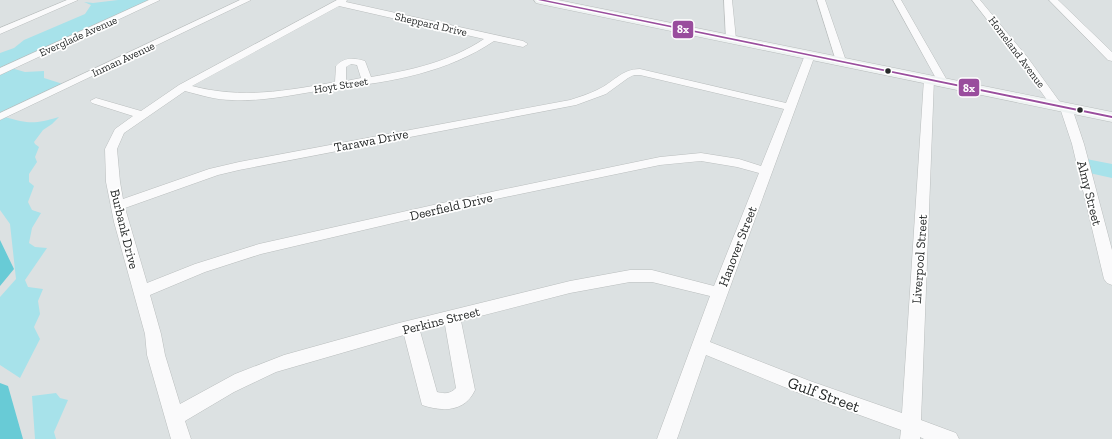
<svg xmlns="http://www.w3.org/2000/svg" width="1112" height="439" font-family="'Zilla Slab',serif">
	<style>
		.green { fill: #a7e2ea }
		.water { fill: #68cbd6 }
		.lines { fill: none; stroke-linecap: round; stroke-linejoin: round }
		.street-casing { stroke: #babebe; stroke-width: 1 }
		.secondary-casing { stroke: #babebe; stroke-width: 1 }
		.street { fill: #fafafb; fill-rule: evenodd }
		.secondary { fill: #eff3f3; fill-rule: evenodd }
		.bus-1-casing { stroke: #fff; stroke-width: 3 }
		.bus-1 { fill: #994d9d; fill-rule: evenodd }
		.bus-dot { fill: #272a2a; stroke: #fff; stroke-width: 1.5 }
		.labels { text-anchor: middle; stroke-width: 3.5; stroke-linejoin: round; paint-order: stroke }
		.far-street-label { font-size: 11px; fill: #272a2a; stroke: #fff }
		.street-label { font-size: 13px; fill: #272a2a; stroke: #fff }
		.near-street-label { font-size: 16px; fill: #272a2a; stroke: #fff }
		.line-badge { stroke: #fff; stroke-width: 1.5 }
		.badge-label { font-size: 11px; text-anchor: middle; font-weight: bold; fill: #fff }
	</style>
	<rect width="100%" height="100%" fill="#dce1e2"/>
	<path class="green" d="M118,0H156L11,68L25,72L44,71V78L66,85L5,117C29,124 35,124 59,117L52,124L43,130L34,142L35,144L39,147L35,157L37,162L29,174V182L34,186L28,202L32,210L41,213L32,228L29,243L35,247L47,248L25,280L28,287L43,289L38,301L40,314L34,327L40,339L20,378L0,365V297L16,279L10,224L0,210V53L14,48L24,40L85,14L91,5L84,2L93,3Z
		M1081,158L1112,164V178L1085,172Z
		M56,393L60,398L68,400L54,432L56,439H35L32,396Z"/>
	<path class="water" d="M0,240L14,269L0,286Z
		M0,383L8,386L23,439H0Z"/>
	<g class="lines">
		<g class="street-casing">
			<path id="street" d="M67,0H78L0,34V28Z
				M149,0H160L0,75V68Z
				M240,0H251L0,120V113Z
				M337,0H347L346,2L523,41L528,44L523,47L494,41C448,72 392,82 338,88C303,92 269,102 232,100C216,100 200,95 185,91L124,133L117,149L120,182L123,199L209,169L239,162L570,100C579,97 589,94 597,90C613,83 621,69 640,69L786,103L805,55L807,53H813L815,55L710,342L810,381L902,413L924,79L925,77H933L934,79L921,420L956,433L959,439H924L920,437V439H900L901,430L799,393L706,355L677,439H657L710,296L652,282H630L570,293L461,321L475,390C465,412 443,412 422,405L404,335L276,372L234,392L185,421L191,439H171L147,355L145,334L114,222L106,182L105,149L115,129L133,116L92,103L90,101L96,98L141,111L179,85ZM339,6L484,39C449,62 412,70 371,77L365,61C354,58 344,57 336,66L335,82C286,91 242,99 192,86ZM351,64L357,65L361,78L346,81V67ZM634,75H640L784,109L761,166L739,159L701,153L660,157L496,191L259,244L195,264L147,283L125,208L218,175L239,170L576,105L606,94L628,78ZM701,161L737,167L759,173L714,286L652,270H630L570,281L399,323L284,355L235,374L180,404L165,355L161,334L150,295L205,272L261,254L496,199L660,165ZM445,325L456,388C450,394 445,394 437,392L420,331Z
				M724,0H732L736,39L731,42L726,39Z
				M817,0H825L846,61L845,63L841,64L836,61Z
				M893,0H901L948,82L947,84H939L938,82Z
				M972,0H980L1028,58L1062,105L1060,107H1052L1020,62Z
				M1049,0H1058L1112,52V61L1108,60Z
				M1066,105L1072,108L1084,144L1112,250V285L1107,283L1104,279L1072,144L1060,108Z"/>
		</g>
		<g class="secondary-casing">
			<path id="secondary" d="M534,0H558L1112,112V122L540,4L536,3Z"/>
		</g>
		<use href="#street" class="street"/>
		<use href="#secondary" class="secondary"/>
		<g class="bus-1-casing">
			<path id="bus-1" d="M538,0H545L1112,116V118Z"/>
		</g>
		<use href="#bus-1" class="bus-1"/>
	</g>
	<g class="bus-dot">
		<circle cx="888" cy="71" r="3.5"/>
		<circle cx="1080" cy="110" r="3.5"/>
	</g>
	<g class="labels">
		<g class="far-street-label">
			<text transform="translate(431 24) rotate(13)" y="4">Sheppard Drive</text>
			<text transform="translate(78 36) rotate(-24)" y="4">Everglade Avenue</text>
			<text transform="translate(1017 52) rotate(53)" y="4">Homeland Avenue</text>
			<text transform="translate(123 59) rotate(-25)" y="4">Inman Avenue</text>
			<text transform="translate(341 85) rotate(-9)" y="4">Hoyt Street</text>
		</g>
		<g class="street-label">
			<text transform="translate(371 140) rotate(-11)" y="5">Tarawa Drive</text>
			<text transform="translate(1090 193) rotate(76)" y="5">Almy Street</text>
			<text transform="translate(451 206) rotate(-13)" y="5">Deerfield Drive</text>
			<text transform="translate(125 229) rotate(76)" y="5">Burbank Drive</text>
			<text transform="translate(737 246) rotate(-69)" y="5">Hanover Street</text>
			<text transform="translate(919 259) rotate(-86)" y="5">Liverpool Street</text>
			<text transform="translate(441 320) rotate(-14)" y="5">Perkins Street</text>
		</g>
		<g class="near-street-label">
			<text transform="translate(824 394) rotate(20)" y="6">Gulf Street</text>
		</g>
	</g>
	<g class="line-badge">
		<rect x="672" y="20" width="22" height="19" rx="4" fill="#994d9d"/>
		<rect x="958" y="78" width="22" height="19" rx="4" fill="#994d9d"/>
	</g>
	<g class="badge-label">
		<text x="683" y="33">8x</text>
		<text x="969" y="92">8x</text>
	</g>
</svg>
